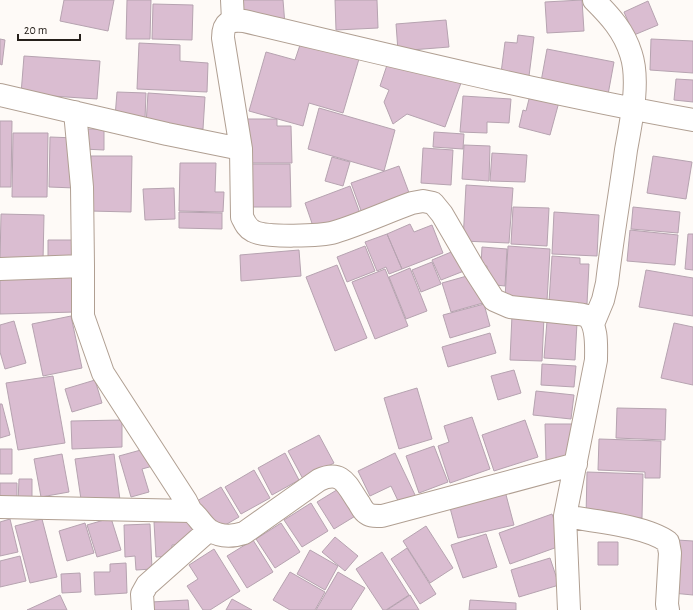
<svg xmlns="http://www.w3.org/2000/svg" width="693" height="610" font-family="'Alegreya Sans',sans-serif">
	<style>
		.building { fill: #dabdd1; stroke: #b6a3b0 }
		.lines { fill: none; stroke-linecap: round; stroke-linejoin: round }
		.minor-casing { stroke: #b09f92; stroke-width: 24 }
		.minor { stroke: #fff; stroke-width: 22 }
	</style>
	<rect width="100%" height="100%" fill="#fefaf7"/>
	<path class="building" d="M64,0H114L108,31L60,21Z
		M127,0H151L150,39H126Z
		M237,0H283L285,25L238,16Z
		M335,0H377L378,28L336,30Z
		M582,0L584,31L547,33L545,2Z
		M648,1L658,25L634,35L624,12Z
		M153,4L193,5L192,40L152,39Z
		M446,20L449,47L398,51L396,24Z
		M518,35L534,37L529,76L501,73L505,42L517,43Z
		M0,39L5,40L2,65L0,64Z
		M651,39L693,41V73L650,70Z
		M301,42L359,59L343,113L309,103L303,126L249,111L266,52L295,60Z
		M139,43L180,45V61L208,63L207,92L137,89Z
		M547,49L614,62L607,100L540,87Z
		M24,56L100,61L97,99L21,94Z
		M387,65L461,83L445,127L407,114L393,124L384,102L389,90L380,86Z
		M676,79L693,80V102L674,100Z
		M117,92L146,93L145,119L115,117Z
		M148,93L205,97L203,129L146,125Z
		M530,95L559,102L550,135L519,127L523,110L526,111Z
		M463,96L511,99L509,123L487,122V133L460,132Z
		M319,108L395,130L384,171L308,149Z
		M245,119H277V126H291L292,163H246Z
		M0,121H12L11,187H0Z
		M83,129H104V150L83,149Z
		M434,132L464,134L463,149L433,147Z
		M13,133H48L47,197H12Z
		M50,137L76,138L75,188L49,187Z
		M464,145L490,146L489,181L462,179Z
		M423,148L453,150L451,185L421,183Z
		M492,153L527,155L525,182L490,181Z
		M91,156H132L131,212L90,211Z
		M653,156L692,162L686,199L647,193Z
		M332,157L350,162L343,186L325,181Z
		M180,163H216L215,192H224L223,212L179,211Z
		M250,164H290L291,207H250Z
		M399,166L411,198L363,216L351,183Z
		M466,185L513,188L509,243L463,241Z
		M350,186L361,216L315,232L305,203Z
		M174,188L175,219L145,220L143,189Z
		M513,207L549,208L547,246L511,244Z
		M633,207L680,212L678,233L631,229Z
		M179,212L222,213V229L179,228Z
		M554,212L599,215L597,256L552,254Z
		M1,214L44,215L43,262L0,261Z
		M410,224L414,232L432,225L443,253L402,269L387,234Z
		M630,230L678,235L675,265L627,261Z
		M387,234L402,269L389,274L386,267L377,271L365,242Z
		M688,234H693V270L685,269Z
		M48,240H81L80,264L48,263Z
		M365,246L375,271L347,282L337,257Z
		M508,246L550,249L547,301L505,298Z
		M482,247L507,249L505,286L486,284L487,266L481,265Z
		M299,250L301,276L241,281L240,255Z
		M456,250L464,271L441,280L432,260Z
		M552,256L580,258V264H589L587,304L549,302Z
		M432,262L441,284L421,292L412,270Z
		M337,265L367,338L335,351L306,277Z
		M410,268L427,311L406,319L389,277Z
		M385,269L408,326L375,339L352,282Z
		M75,270L76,312L0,314V272Z
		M646,270L693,278V316L639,307Z
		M474,274L483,303L451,312L442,283Z
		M484,304L490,326L450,338L443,315Z
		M512,315L544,317L542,361L510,360Z
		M71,316L82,368L43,376L32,324Z
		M14,321L26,363L5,369L0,352V325Z
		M547,321L577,323L575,360L544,358Z
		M674,323L693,327V385L661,378Z
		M490,333L496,353L448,367L442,347Z
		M542,364L576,366L574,387L541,385Z
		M514,370L521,393L498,400L491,376Z
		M53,376L65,443L18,450L6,383Z
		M95,380L102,403L72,412L65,389Z
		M417,388L432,439L399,449L384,398Z
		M536,391L574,395L571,419L533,415Z
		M0,404H2L10,435L0,438Z
		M617,408L666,409L665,440L616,438Z
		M472,417L490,469L450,483L438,446L449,442L444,426Z
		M122,420V447L72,449L71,421Z
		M525,420L538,457L494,471L482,435Z
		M545,424H573V461H546Z
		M319,435L334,463L303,479L288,451Z
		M599,439L661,441L660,478H645V472L598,470Z
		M434,446L448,482L419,493L406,456Z
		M148,448L153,466L142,469L149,492L131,497L119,456Z
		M0,449H12V474H0Z
		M285,453L299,480L272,495L258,468Z
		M395,453L416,497L400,505L391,486L370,496L358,471Z
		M62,454L69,492L41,497L34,459Z
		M114,454L120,500L82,506L75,459Z
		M254,470L270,498L241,514L225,487Z
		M587,472L643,474L642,518L586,517Z
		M19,479H32V503H18Z
		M0,483H17V503H0Z
		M221,487L239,517L215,531L197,501Z
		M340,488L357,515L334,529L317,502Z
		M505,491L514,525L458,538L449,504Z
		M311,503L328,531L302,547L284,520Z
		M552,514L563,545L510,564L499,533Z
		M111,518L121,550L97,557L87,525Z
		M10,519L18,552L0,556V522Z
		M42,519L57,577L30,583L15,526Z
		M192,520L193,544L172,545V556L156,557L154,522Z
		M85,523L94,553L67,561L59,531Z
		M281,523L300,552L275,568L256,539Z
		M150,524L152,569L136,570L135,556L125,557L124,525Z
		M426,526L453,568L430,583L403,541Z
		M486,534L497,567L463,578L451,545Z
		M335,537L358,556L345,571L322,552Z
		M253,540L273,572L247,588L227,556Z
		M677,540L693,541V595L672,593Z
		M598,542H618V565H598Z
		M407,548L436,594L420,604L391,559Z
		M214,549L240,591L210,610H203L187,586L198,579L189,565Z
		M310,550L338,566L325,590L297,574Z
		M382,552L409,595L386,610H383L356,569Z
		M20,556L26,581L0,587V561Z
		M550,558L559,585L519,597L511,570Z
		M126,563L127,593L95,595L94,572H110V564Z
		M290,572L325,592L315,610H290L273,600Z
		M338,572L365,588L351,610H316Z
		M80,573L81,592L62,593L61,574Z
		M60,595L67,610H27Z
		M410,595L419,610H387Z
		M232,599L252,610H226Z
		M188,600L189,610H151V602Z
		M470,600L516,603V610H469Z"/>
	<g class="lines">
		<g class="minor-casing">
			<path id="minor" d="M232,0L233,20
				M0,95L167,134L241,149L223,38C223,22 229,20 244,21C393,56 542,93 693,120
				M75,112L82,187L83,266V316L103,373L186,501L191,511
				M241,149L242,217C245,223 247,228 253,231C265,238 322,236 335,232C361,224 387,212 412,203L423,201L433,203L442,214L474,269L494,300L510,307L577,314C580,314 584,315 587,316C598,325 596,348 596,360L565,516L569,610
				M0,269L83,266
				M593,324L603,300L607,283C612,239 620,195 626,150C631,122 640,81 631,54C624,31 610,16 594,0
				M0,507L191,511C198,516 202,525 209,530C220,537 232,537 244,533L319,480C343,469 347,486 359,503C362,508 364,513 370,515C373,516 378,516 382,516L576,464
				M565,516C593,521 647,526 668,542L670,553L667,604L668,610
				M143,610L142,594L147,585L209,530"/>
		</g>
		<use href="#minor" class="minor"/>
	</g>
	<path d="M18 34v6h62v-6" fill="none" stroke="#26201b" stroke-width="2"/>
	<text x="24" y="34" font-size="12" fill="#26201b" stroke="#fefaf7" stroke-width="3" paint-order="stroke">20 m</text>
</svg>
